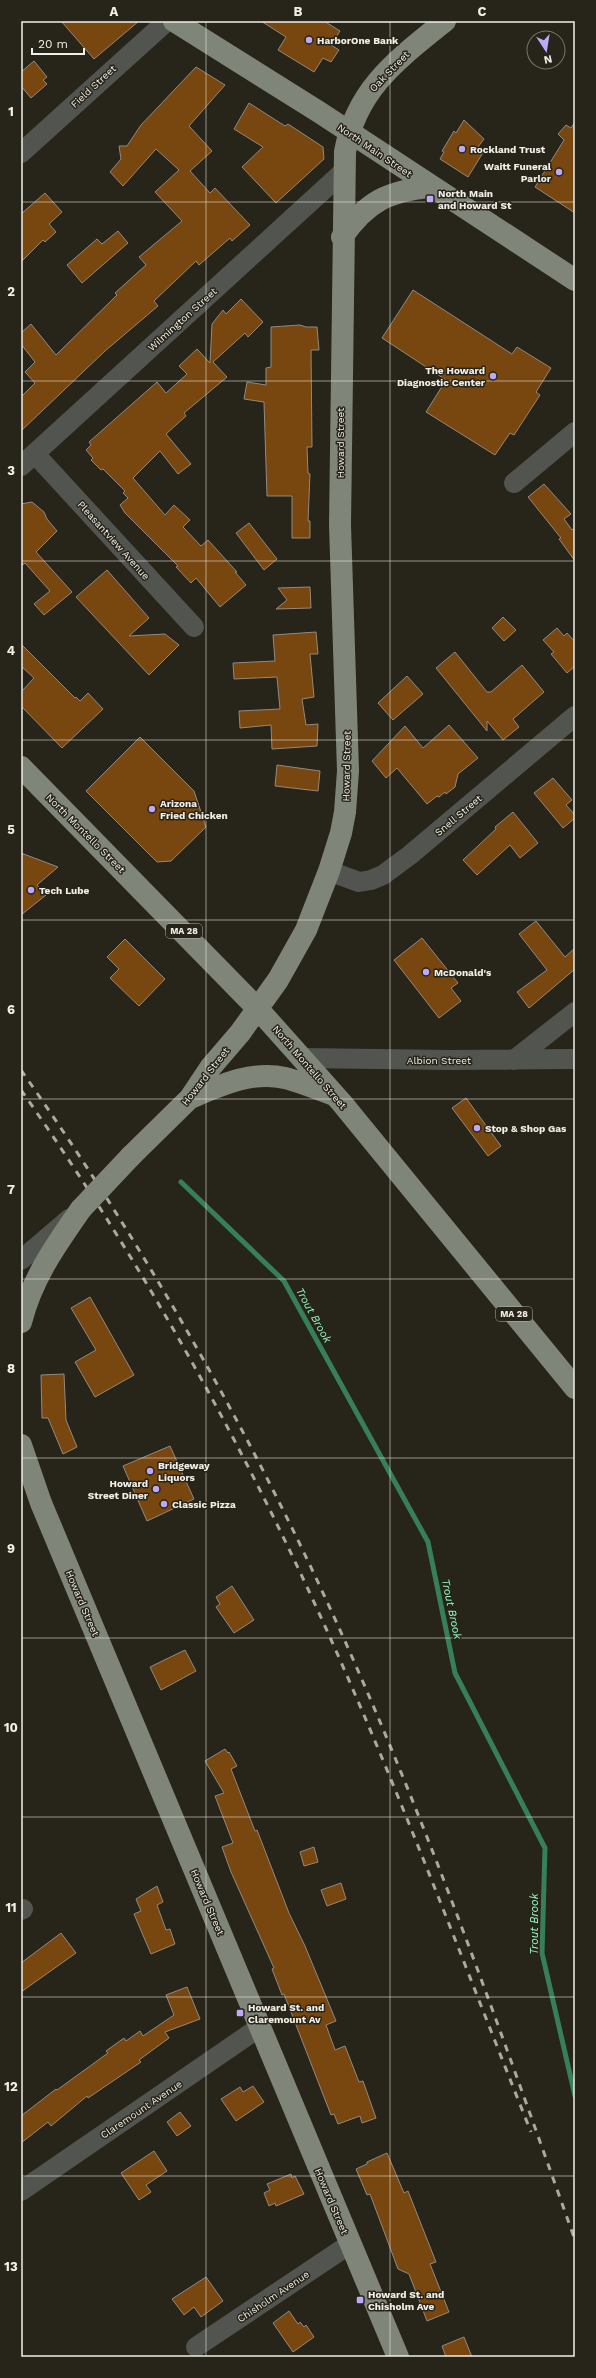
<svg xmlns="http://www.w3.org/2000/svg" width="596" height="2378" font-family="'Work Sans',sans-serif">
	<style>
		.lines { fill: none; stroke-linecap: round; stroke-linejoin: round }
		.stream { stroke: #377f59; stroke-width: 5 }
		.building { fill: #78460f; stroke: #94897f }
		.minor { stroke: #52554f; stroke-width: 20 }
		.major { stroke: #80857a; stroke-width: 22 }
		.rail { stroke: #aaa89f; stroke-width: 3; stroke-dasharray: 7 7; stroke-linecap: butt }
		.major-bridge { stroke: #80857a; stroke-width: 22 }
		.grid { fill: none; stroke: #f1efe8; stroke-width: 1; stroke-opacity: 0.55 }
		.poi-dot { fill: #bda9f5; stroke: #272419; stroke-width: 1.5 }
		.labels { text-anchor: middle; stroke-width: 3; stroke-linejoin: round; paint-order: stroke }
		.shield { fill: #272419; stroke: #b4b2aa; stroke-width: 1 }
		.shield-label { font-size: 9px; font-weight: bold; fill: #f1efe8 }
		.poi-label { font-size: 10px; font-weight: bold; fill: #f1efe8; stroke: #272419; text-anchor: start }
		.street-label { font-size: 10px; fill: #f1efe8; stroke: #272419 }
		.water-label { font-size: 11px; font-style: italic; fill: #95f9c0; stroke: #272419 }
		.neatline { fill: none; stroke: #f1efe8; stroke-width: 1.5 }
		.grid-label { font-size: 13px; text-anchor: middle; font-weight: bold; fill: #f1efe8 }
	</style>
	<rect width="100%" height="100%" fill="#272419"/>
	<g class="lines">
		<path class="stream" d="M181,1182L284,1281L428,1542L455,1673L545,1848L542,1953L575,2096"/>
	</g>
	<path class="building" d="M61,21H139L94,59Z
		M261,21H324L340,31L331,45L339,50L331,62L323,58L314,72L278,50L286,37Z
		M34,61L47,77L43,80L47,84L31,98L21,86V72Z
		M196,67L225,85L189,126L212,151L190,171L210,193L215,188L250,225L232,241L230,238L199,265L196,261L154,301L158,306L105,351L21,431V397L35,383L25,372L35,362L21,344V333L31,324L56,355L117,295L115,293L146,265L139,257L182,221L155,192L179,170L156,149L123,186L110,172L121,159L119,146H127L141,125Z
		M249,103L285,126L288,124L323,147L324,159L276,203L242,167L263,147L234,129Z
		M464,120L484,139L478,147L484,151L468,177L440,159L444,152L442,151L454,131L456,133Z
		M575,122V213L535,187L564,140L558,134L566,125L571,128Z
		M45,193L62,212L49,224L56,232L45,242L43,240L21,262V214Z
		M118,231L128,243L82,283L67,265L97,239L102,244Z
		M413,290L512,354L517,347L551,368L536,392L540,395L514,435L510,433L495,455L426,412L446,380L382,338Z
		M241,299L263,322L248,337L245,333L213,362L227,377L184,413L186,416L166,434L191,464L178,474L160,451L133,478L165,515L174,505L190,520L183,527L201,546L208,540L237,572H235L246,585L220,607L196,578L191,583L176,567L178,566L125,513L120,505L128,498L123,493L125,491L103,469L101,470L91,460L93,458L86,450L91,445L89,442L157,382L166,393L187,374L179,366L197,349L210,363L212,324L223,310L226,314Z
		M300,325L306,327H317L319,350H311L312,447H307L308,473L310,474L308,521H310V538H292V496H267L264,402L244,399L247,382L266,385V368L271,367V327Z
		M544,484L571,514L564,519L572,530L575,528V561L559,539L561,538L528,497Z
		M32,502L44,512L47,519L57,531L36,552L72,592L44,615L34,604L50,591L25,563L21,566V504Z
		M249,523L277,559L264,570L236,533Z
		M107,570L149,618L129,636L165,634L179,645L149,675L76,597Z
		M310,587L311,608L276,609L287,600L278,588Z
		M503,617L516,630L504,641L492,628Z
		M557,628L564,636L567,633L575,642V666L567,673L551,654L554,652L543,640Z
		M316,632L318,654H310L314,697L302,699L306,725L318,724L317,746L272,749L271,725L240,728L239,711L280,709L277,677L234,679L233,663L275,661L273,635Z
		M21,644L75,698L76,697L80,701L88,693L103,709L62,748L21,706V692L34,678L21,666Z
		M455,652L487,692H491L522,665L544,692L513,719L519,727L503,740L487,721V731L436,668Z
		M407,676L423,694L393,720L378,703Z
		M449,725L478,758L458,774L455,787L446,794L445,792L439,797L437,796L427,804L397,768L386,778L372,761L405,726L423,748Z
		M140,737L194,791L206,827L171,861L157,862L86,791Z
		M277,765L320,771L318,791L275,786Z
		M553,778L572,800L566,805L575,815V818L563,828L534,793Z
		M513,812L538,843L520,858L510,845L477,875L463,860L496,829L495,827Z
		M21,853L58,867L37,885L46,895L21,915Z
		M536,921L565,957L575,948V969L529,1008L517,992L547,970L519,934Z
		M422,938L458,983L451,988L461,1001L439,1018L394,960Z
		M125,939L165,979L139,1006L110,978L119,969L107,957Z
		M466,1098L501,1146L488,1156L452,1108Z
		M90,1297L134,1375L95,1397L75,1362L96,1350L71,1308Z
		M64,1374L66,1420L77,1447L63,1454L48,1418H42L41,1375Z
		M170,1446L194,1499L147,1521L123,1466Z
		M232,1586L254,1620L234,1633L216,1607L220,1604L216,1597Z
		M185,1650L196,1671L161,1690L150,1667Z
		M225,1749L228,1753L229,1752L237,1766L231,1769L255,1831L257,1830L289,1913L305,1946L336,2021L326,2025L335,2050L345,2046L359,2082L363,2081L376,2118L362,2123L360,2116L338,2124L334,2114L331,2115L284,1994L282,1995L272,1969L274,1968L231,1872L222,1847L233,1843L215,1796L224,1793L205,1761Z
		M314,1847L318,1862L304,1866L300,1852Z
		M341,1883L346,1899L327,1906L321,1890Z
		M157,1886L163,1902L157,1905L166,1930L170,1929L175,1944L151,1954L134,1914L141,1911L136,1899Z
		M61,1933L76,1953L21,1992V1963Z
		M187,1987L200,2019L165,2032L169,2038L139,2060L141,2062L88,2098L87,2096L51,2126L48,2122L21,2143V2116L56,2089L57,2090L108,2053L106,2051L124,2038L126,2041L140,2031L143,2036L174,2015L166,1995Z
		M253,2086L264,2102L236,2121L221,2099L240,2087L243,2092Z
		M180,2112L191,2126L177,2136L167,2122Z
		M154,2151L167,2171L146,2185L151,2192L139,2200L121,2173Z
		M387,2153L404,2193L408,2191L436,2262L430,2264L449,2312L427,2321L409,2274L398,2269L370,2194L367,2195L356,2169L367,2164V2162Z
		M291,2174L292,2178L295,2176L304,2194L276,2206L275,2203L269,2206L264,2193L270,2190L267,2184Z
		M206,2277L223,2301L201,2317L194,2307L184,2315L172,2299Z
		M289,2311L298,2324L300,2322L304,2327L306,2325L314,2337L293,2352L273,2323Z
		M464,2337L472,2357H446L442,2346Z"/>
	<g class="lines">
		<path class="minor" d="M21,153L167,21
			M35,454L194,627
			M21,466L343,172
			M514,483L575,432
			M329,871L359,882L371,880L383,875L410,855L575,716
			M302,1058L451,1060L575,1059
			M514,1060L575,1012
			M21,1260L69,1219
			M21,1910L23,1909
			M21,2191L260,2027
			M196,2347L350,2244"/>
		<path class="major" d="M174,21L319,112L575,280
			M342,237C367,201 389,191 430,187
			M21,767L258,1009L341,1102L575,1388
			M190,1098C219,1086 252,1070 285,1078C301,1082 318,1089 334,1095
			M131,1156L190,1098L210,1068L240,1033L278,980L306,930L329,871L341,833L345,812L348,771L340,525L345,152C356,89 398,59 445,21
			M21,1322C32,1278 56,1245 81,1209
			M21,1445L41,1503L398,2357"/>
		<path class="rail" d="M21,1070C115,1204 199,1344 273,1490C395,1730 485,1987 575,2240
			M21,1090C123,1235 212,1389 289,1549C380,1738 453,1937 531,2132"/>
		<path class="major-bridge" d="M81,1209L131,1156"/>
	</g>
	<path class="grid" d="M206,21V2357M390,21V2357M21,202H575M21,381H575M21,561H575M21,740H575M21,920H575M21,1099H575M21,1279H575M21,1458H575M21,1638H575M21,1817H575M21,1997H575M21,2176H575"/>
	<g class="poi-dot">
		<circle cx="309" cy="40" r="4"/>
		<circle cx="462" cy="149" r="4"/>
		<circle cx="559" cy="172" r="4"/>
		<rect x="426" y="195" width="8" height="8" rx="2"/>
		<circle cx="493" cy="376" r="4"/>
		<circle cx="152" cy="809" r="4"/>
		<circle cx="31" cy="890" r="4"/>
		<circle cx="426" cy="972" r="4"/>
		<circle cx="477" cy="1128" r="4"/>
		<circle cx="150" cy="1471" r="4"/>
		<circle cx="156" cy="1489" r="4"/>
		<circle cx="164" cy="1504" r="4"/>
		<rect x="236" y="2009" width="8" height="8" rx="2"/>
		<rect x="356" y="2296" width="8" height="8" rx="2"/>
	</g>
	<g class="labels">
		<g class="shield">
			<rect x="166" y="924" width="36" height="14" rx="3"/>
			<rect x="496" y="1307" width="36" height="14" rx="3"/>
		</g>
		<g class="shield-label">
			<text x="184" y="934">MA 28</text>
			<text x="514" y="1317">MA 28</text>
		</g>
		<g class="poi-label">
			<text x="317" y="44">HarborOne Bank</text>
			<text x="470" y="153">Rockland Trust</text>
			<text x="551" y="170" text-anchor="end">Waitt Funeral<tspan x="551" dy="12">Parlor</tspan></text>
			<text x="438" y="197">North Main<tspan x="438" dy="12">and Howard St</tspan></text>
			<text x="485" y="374" text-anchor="end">The Howard<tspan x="485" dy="12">Diagnostic Center</tspan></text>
			<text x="160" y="807">Arizona<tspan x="160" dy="12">Fried Chicken</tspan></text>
			<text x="39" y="894">Tech Lube</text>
			<text x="434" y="976">McDonald's</text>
			<text x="485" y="1132">Stop &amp; Shop Gas</text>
			<text x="158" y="1469">Bridgeway<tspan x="158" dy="12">Liquors</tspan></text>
			<text x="148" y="1487" text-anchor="end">Howard<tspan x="148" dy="12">Street Diner</tspan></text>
			<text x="172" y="1508">Classic Pizza</text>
			<text x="248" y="2011">Howard St. and<tspan x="248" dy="12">Claremount Av</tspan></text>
			<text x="368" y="2298">Howard St. and<tspan x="368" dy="12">Chisholm Ave</tspan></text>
		</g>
		<g class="street-label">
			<text transform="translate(389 71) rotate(-46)" y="4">Oak Street</text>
			<text transform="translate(93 86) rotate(-43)" y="4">Field Street</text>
			<text transform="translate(375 150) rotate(34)" y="4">North Main Street</text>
			<text transform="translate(182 319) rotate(-42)" y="4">Wilmington Street</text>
			<text transform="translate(340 443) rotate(-90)" y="4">Howard Street</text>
			<text transform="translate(114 540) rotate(48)" y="4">Pleasantview Avenue</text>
			<text transform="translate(346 766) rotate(-89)" y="4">Howard Street</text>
			<text transform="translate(458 815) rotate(-40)" y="4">Snell Street</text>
			<text transform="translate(86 833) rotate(45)" y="4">North Montello Street</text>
			<text x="439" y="1064">Albion Street</text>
			<text transform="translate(310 1067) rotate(49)" y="4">North Montello Street</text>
			<text transform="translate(205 1076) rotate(-52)" y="4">Howard Street</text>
			<text transform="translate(83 1603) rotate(67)" y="4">Howard Street</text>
			<text transform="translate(208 1902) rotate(67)" y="4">Howard Street</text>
			<text transform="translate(141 2109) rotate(-34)" y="4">Claremount Avenue</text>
			<text transform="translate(332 2201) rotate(67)" y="4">Howard Street</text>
			<text transform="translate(273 2296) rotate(-34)" y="4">Chisholm Avenue</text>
		</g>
		<g class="water-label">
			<text transform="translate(314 1315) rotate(61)" y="4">Trout Brook</text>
			<text transform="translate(452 1609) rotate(78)" y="4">Trout Brook</text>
			<text transform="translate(534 1924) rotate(-90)" y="4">Trout Brook</text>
		</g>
	</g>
	<rect width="596" height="2378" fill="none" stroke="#272419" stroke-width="44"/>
	<g transform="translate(546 50) rotate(168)"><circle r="19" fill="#272419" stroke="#78756c"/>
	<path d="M0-3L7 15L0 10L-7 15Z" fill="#bda9f5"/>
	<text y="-6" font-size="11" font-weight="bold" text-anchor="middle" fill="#f1efe8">N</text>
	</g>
	<path d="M32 48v6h52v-6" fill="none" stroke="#f1efe8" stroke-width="2"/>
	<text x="38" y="48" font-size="12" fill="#f1efe8" stroke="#272419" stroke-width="3" paint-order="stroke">20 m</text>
	<rect x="22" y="22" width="552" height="2334" class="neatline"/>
	<g class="grid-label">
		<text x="114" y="16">A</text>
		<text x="298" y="16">B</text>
		<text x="482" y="16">C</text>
		<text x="11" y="116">1</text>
		<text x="11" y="296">2</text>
		<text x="11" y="475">3</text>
		<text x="11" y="655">4</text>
		<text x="11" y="834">5</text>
		<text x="11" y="1014">6</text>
		<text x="11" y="1194">7</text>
		<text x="11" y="1373">8</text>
		<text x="11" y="1553">9</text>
		<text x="11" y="1732">10</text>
		<text x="11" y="1912">11</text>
		<text x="11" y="2091">12</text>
		<text x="11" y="2271">13</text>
	</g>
</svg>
